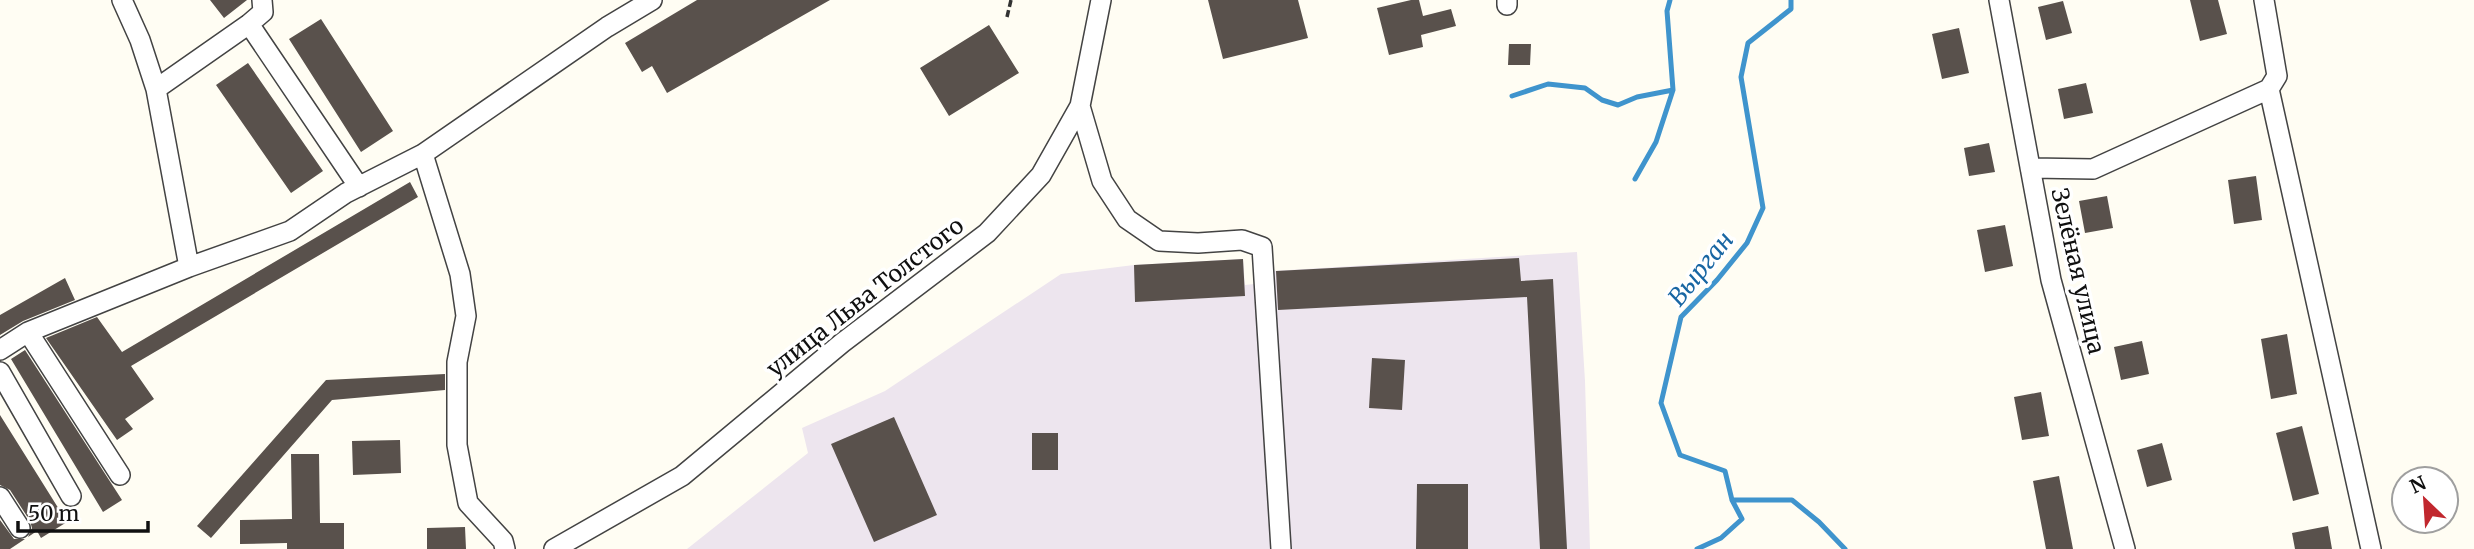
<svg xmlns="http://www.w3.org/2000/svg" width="2474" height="549" font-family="Merriweather,serif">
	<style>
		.industrial { fill: #ede5ee }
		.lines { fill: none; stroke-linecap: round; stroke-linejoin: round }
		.stream { stroke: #3f94cd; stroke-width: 5 }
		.building { fill: #59514c }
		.minor-casing { stroke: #434343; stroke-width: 22 }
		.path { stroke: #323232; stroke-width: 3.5; stroke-dasharray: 7 3.5; stroke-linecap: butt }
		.minor { stroke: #fff; stroke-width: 19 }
		.labels { text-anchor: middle; stroke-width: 7; stroke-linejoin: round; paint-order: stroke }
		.street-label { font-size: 23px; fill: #101010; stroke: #fff }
		.water-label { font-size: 24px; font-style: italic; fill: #1866a3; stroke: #fff }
	</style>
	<rect width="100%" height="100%" fill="#fffdf3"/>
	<path class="industrial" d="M1577,252L1585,381L1590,549H687L808,453L802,428L885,391L1061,274L1134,265L1243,259L1245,285L1273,282V271Z"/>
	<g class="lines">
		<path class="stream" d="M1791,0V9L1748,43L1741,77L1763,208L1747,243L1717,280L1681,317L1661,403L1680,455L1725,471L1732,500H1792L1819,522L1845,549
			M1512,96L1548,84L1585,88L1602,100L1618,105L1637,97L1673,90
			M1635,179L1656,142L1673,90L1667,11L1670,0
			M1697,549L1721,538L1742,519L1732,500"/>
	</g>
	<path class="building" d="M210,0H247L224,18Z
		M697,0H830L667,93L652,66L642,72L625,43Z
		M1208,0H1298L1308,38L1223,59Z
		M1411,0H1419L1423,16L1451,9L1456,26L1421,35L1423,47L1389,55L1377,8Z
		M2190,0H2218L2227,34L2200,41Z
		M2063,1L2072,33L2046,40L2038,7Z
		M321,19L393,131L361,152L289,39Z
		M989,25L1019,73L949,116L920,68Z
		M1959,28L1969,73L1942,79L1932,34Z
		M1509,44H1531L1530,65H1508Z
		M248,63L323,171L291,193L216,85Z
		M2086,83L2093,113L2064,119L2058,89Z
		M1989,143L1995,172L1969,176L1964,148Z
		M2256,176L2262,220L2234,224L2228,180Z
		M410,182L418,197L131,366L154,399L125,419L133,429L117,440L46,338L97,317L122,352Z
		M2107,196L2113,228L2085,233L2079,201Z
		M2005,225L2013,266L1985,272L1977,230Z
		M1519,258L1521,281L1553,279L1567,549H1540L1527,297L1278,310L1276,271Z
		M1243,259L1245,296L1135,302L1134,265Z
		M65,278L75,300L23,321L0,335V315Z
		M2287,334L2297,394L2271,399L2261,339Z
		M2142,341L2149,374L2121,380L2114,347Z
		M25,350L122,500L103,512L11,359Z
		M1372,358L1405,360L1402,410L1369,408Z
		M445,374V390L332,400L211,538L197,526L326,380Z
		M2041,392L2049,436L2022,440L2014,397Z
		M0,415L67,522L41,538L37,531L28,537L32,528L30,521L10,490L0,485Z
		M894,417L937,515L874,542L831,444Z
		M2302,426L2319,494L2293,501L2276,433Z
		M1032,433H1058V470H1032Z
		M400,440L401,473L353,475L352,441Z
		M2162,443L2172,480L2147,487L2137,450Z
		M291,454H319L320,523H344V549H287V543L240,544V520L292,519Z
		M2059,476L2073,549H2046L2033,481Z
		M1417,484H1468V549H1416Z
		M0,520L14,539H25L10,549H0Z
		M2328,526L2332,549H2295L2292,533Z
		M465,527L466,549H427V528Z"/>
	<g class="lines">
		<g class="minor-casing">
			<path id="minor" d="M122,0L140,40L156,89
				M1507,0V5
				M1999,0L2051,280L2125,549
				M249,24L359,187
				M2269,89L2371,549
				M1080,106L1102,181L1127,219L1159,241L1198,243L1242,240L1262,247L1281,549
				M423,154L460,274L466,316L457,362V445L468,503L503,541L505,549
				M2030,168L2093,169L2269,89L2277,76L2264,0
				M189,267L156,89L249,24L263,12L262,0
				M28,332L120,475
				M0,350L28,332L189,267L290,231L346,193L423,154L607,27L652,0
				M0,372L71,496
				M0,497L20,528
				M554,549L682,476L842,343L987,233L1041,175L1080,106L1101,0"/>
		</g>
		<path class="path" d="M1007,17L1011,0"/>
		<use href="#minor" class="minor"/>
	</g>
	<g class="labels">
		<g class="street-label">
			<text transform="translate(2078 271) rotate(77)" y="8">Зелёная улица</text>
			<text transform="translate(865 297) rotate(-38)" y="8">улица Льва Толстого</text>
		</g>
		<g class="water-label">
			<text transform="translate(1701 269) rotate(-51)" y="8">Вырган</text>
		</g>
	</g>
	<g transform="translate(2425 500) rotate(335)"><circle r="33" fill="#ffffff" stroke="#9f9f9f" stroke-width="2"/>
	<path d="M0-5L12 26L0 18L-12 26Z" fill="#c1272e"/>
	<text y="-10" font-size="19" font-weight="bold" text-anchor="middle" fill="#101010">N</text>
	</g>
	<path d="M18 521v10h130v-10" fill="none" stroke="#101010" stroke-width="3.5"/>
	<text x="28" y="521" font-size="21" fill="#101010" stroke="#ffffff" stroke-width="5" paint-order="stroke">50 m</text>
</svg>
